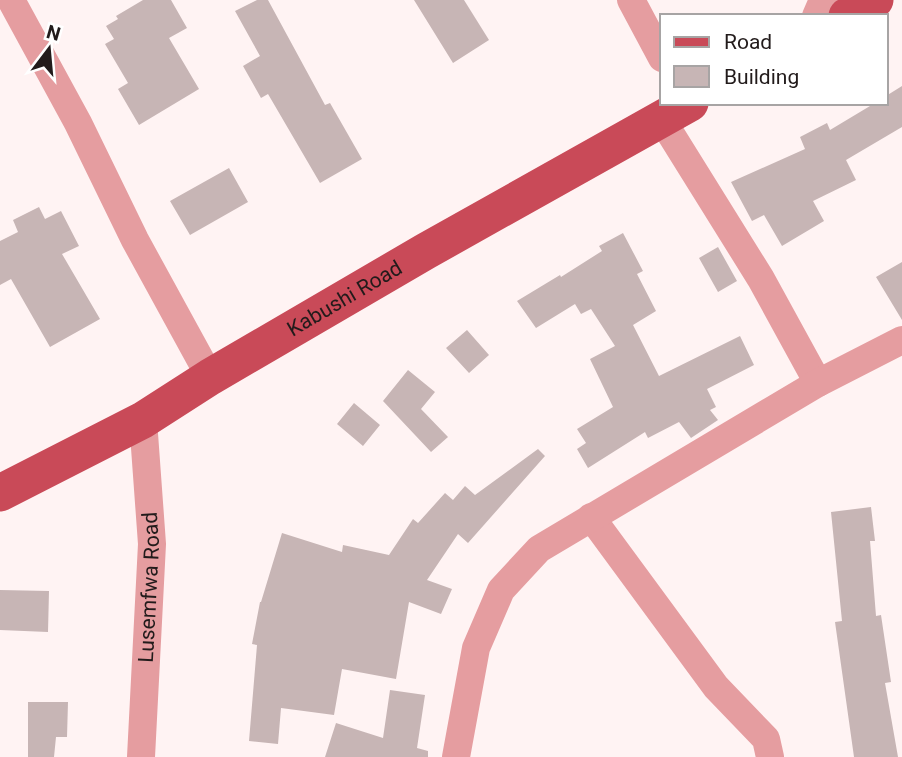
<svg xmlns="http://www.w3.org/2000/svg" width="902" height="757" font-family="Roboto,sans-serif">
	<style>
		.building { fill: #c7b5b5 }
		.lines { fill: none; stroke-linecap: round; stroke-linejoin: round }
		.minor { stroke: #e59da0; stroke-width: 28 }
		.major { stroke: #c94a58; stroke-width: 37 }
		.labels { text-anchor: middle; stroke-width: 5; stroke-linejoin: round; paint-order: stroke }
		.street-label { font-size: 21px; fill: #221b1b; stroke: #fff }
	</style>
	<rect width="100%" height="100%" fill="#fff3f3"/>
	<path class="building" d="M143,0H171L187,28L169,38L199,89L139,125L118,89L128,83L105,44L114,39L106,26L118,19L116,16Z
		M257,0H268L325,105L330,103L362,159L320,183L268,94L261,98L243,66L260,56L235,11Z
		M414,0H464L489,40L453,63Z
		M902,86V127L846,160L856,180L813,201L824,221L782,246L764,215L752,221L731,182L805,149L800,137L827,123L830,130L875,103H886V96Z
		M229,168L248,202L190,235L170,201Z
		M39,207L45,219L61,211L79,246L62,254L100,319L50,347L11,279L0,285V241L18,232L13,220Z
		M623,233L643,271L637,274L656,311L633,325L659,376L740,336L754,365L707,389L716,407L710,410L718,420L691,438L679,422L648,438L645,432L588,468L577,449L586,443L577,429L613,407L590,359L615,346L591,309L581,314L575,304L536,328L517,301L560,275L561,277L602,251L599,246Z
		M718,247L737,281L718,292L699,258Z
		M902,262V320L876,277Z
		M467,330L489,355L469,373L446,348Z
		M408,370L435,392L421,409L448,437L431,452L383,401Z
		M354,403L380,425L363,446L337,424Z
		M538,449L545,456L468,543L458,534L427,580L452,589L441,614L409,602L396,679L342,669L334,715L281,708L278,744L249,741L257,645L252,644L260,602H261L282,533L342,552L343,545L389,555L413,519L418,523L445,493L453,500L465,486L475,495Z
		M871,507L875,541H870L876,616L881,615L891,682L885,683L898,757H854L835,622L842,621L831,512Z
		M0,590L49,591L48,632L0,630Z
		M390,690L425,695L417,748L428,751V757H325L336,723L383,738Z
		M28,702H68L67,737H56L54,757H28Z"/>
	<g class="lines">
		<g class="minor">
			<path d="M11,0L78,123L135,240L210,377"/>
			<path d="M631,0L662,58"/>
			<path d="M816,16L823,0"/>
			<path d="M662,120L761,279L818,383"/>
			<path d="M591,517L716,687L766,739L770,757"/>
			<path id="s1" d="M141,757L152,544L143,420"/>
			<path d="M456,757L476,648L501,590L539,549L818,383L902,340"/>
		</g>
		<g class="major">
			<path d="M847,16L875,0"/>
			<path id="s2" d="M0,493L143,420L210,377L426,251L690,103"/>
		</g>
	</g>
	<g class="labels">
		<g class="street-label">
			<text dy="7" stroke="none"><textPath href="#s2" startOffset="396">Kabushi Road</textPath></text>
			<text dy="7" stroke="none"><textPath href="#s1" startOffset="170">Lusemfwa Road</textPath></text>
		</g>
	</g>
	<rect x="660" y="14" width="228" height="91" fill="#ffffff" stroke="#a7a4a4" stroke-width="2"/>
	<rect x="674" y="37" width="35" height="10" fill="#c94a58" stroke="#a7a4a4" stroke-width="2"/>
	<text x="724" y="49" font-size="21" fill="#221b1b">Road</text>
	<rect x="674" y="66" width="35" height="21" fill="#c7b5b5" stroke="#a7a4a4" stroke-width="2"/>
	<text x="724" y="84" font-size="21" fill="#221b1b">Building</text>
	<g transform="translate(49 49) rotate(16)" stroke="#ffffff" stroke-width="5" paint-order="stroke">
	<path d="M0-5L12 26L0 18L-12 26Z" fill="#221b1b"/>
	<text y="-10" font-size="19" font-weight="bold" text-anchor="middle" fill="#221b1b">N</text>
	</g>
</svg>
